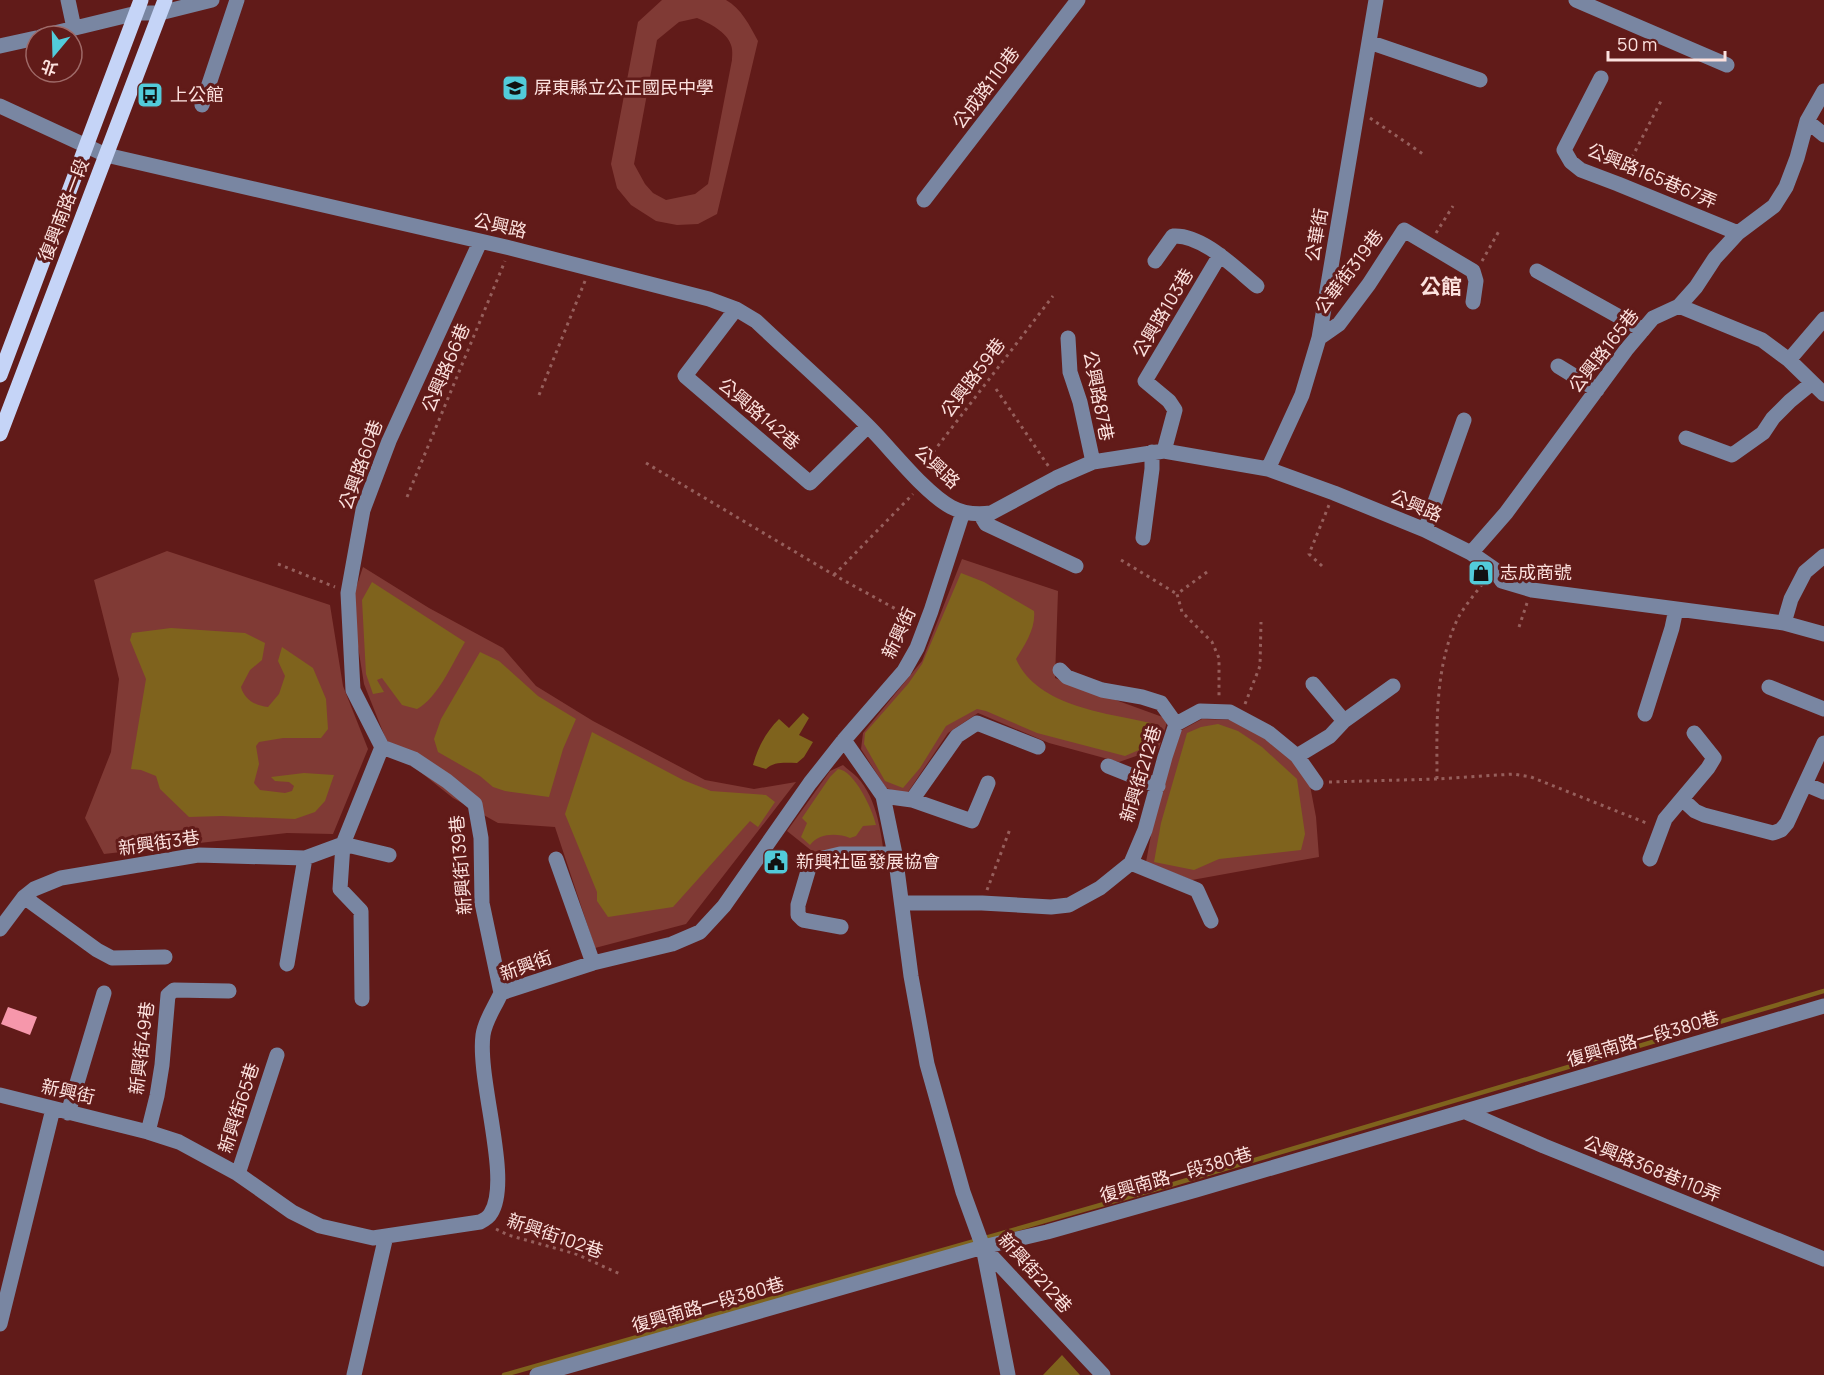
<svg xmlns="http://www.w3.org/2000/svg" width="1824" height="1375" font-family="Manrope,'Noto Sans TC',sans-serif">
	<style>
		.green { fill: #803a35; fill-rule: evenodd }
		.water { fill: #7f631d }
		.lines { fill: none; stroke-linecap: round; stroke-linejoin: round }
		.stream { stroke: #7f631d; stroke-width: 4.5 }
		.building { fill: #f697ab }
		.path { stroke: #965f5c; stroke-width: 3; stroke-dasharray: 3 4.5; stroke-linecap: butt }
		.minor { stroke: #7986a2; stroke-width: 15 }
		.major { stroke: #c5d4f7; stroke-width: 15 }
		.labels { text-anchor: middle; stroke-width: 6; stroke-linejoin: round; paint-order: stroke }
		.poi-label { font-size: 18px; fill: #fce1de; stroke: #611b19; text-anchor: start }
		.street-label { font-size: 18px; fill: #fce1de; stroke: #611b19 }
		.quarter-label { font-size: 21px; font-weight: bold; fill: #fce1de; stroke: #611b19 }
	</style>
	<rect width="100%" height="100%" fill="#611b19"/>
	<path class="green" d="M662,0H726C741,8 750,26 758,41L717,214L698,224L677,225L656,221L631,205L617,188L611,164L638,22ZM697,18C709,23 727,32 731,45C733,50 732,56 732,60L708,184L695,194L666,200L653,193L645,184L634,164L657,40L679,22Z
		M167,551L330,605L343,686L368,749L333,834L287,833L104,854L85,818L111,752L119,679L94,580Z
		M962,559L1058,591L1055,678L1168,719L1159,748L1119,762L1049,743L978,713L948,733L906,795L886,788L861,749L863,733L922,661Z
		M363,567L429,608L503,648L536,686L593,721L705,780L754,789L796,782L686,924L595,948L555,827L498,823L453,798L389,747L364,684L351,603Z
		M1202,719L1232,720L1270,741L1308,775L1316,817L1319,857L1192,880L1146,862L1155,814L1178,732Z
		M843,765C847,769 853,773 857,777C878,799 882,837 885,865L822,866L817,855L787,831L830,771Z"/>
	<path class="water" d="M961,573L984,582L1034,611C1036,628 1025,645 1016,659C1038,708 1109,713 1155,724L1158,732L1153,744L1125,756L1037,733L986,711L977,709L946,726L920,768L903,788L885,781L864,744L865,733L908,684L922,664Z
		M372,582L465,642C453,662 438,698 417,709L402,705L382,678L377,680L384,692L373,694L366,674L362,600Z
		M171,628L245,633L265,643L262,660L250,670L241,687C244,699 255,706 268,707L279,694L285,676L278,661L282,647L313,668L326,699L328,729L321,738H283L259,742L256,746L259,764L254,783L260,790L285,793L292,791L294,786L289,782L275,781L271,777L304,773L334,775L325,801L315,812L295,819L222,816L189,817L160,789L156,776L141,770L131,769L146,679L130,640L132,633Z
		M480,652L499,661L538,696L576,719L563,749L549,797L505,791L493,787L480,776L438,752L434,739L441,719Z
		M803,713L809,718L799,735L813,742L804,757L797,763C787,763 774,761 766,769L753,765C758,747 766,732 779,719L789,728Z
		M1218,724L1238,731L1262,747L1297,779L1305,834L1301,850L1219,859L1194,870L1154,862L1161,823L1187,733L1201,727Z
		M592,732L683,780L711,791L766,795L775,802L758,827L750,821L673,907L608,917L597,901V892L565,814Z
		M838,769C854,770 873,810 876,825L863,826L856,836L850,838C837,833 819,833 810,845L801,837L807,823L802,818L830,777Z
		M1062,1355L1080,1375H1043Z"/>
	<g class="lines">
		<path class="stream" d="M504,1375L1167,1186L1824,991"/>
	</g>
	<path class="building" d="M8,1007L37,1017L30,1035L1,1024Z"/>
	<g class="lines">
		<path class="path" d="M1370,118L1423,154
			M1625,171L1661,101
			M1436,233L1453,206
			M1482,261L1499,231
			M996,389L1049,467
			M539,395L585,281
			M646,463L834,575L914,619
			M924,464L1053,296
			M407,497L505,261
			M1121,560L1177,594
			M278,564L335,587
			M1322,566L1309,554L1329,505
			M1207,572L1177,594L1182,612L1212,642L1219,658V697
			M834,575L913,494
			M1519,627L1527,603
			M1245,704L1260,666L1261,622
			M1437,779C1437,726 1434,668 1458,618C1465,605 1477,592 1485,580
			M1329,782L1437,779L1514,774L1531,777L1649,824
			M987,890L1010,829
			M496,1229L508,1235L576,1254L620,1274"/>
		<path class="minor" d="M68,0L74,28
			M1576,0L1727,65
			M42,36L137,13H160L212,0
			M1369,42L1480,80
			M0,46L36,38
			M1601,78L1564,150L1571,162L1581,170L1618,184L1738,233
			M202,105L237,0
			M0,106L106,155L510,248L709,299L736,309L756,321C793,356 833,391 869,427C892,450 924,492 951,507C964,514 977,515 991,513L1056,478L1093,462L1164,451L1268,469L1334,493L1425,530L1471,553L1494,569L1502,581L1532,590L1784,623L1824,634
			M1807,121L1824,135
			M924,200L1078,0
			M1155,261L1173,236C1202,234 1235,268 1257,286
			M1537,271L1643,330
			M1679,306L1762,340L1789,360L1824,394
			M736,309L685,376L810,483L868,426
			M1068,338L1070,372L1080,402L1093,462
			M1319,338L1339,324L1369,284L1404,230L1473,271L1476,281L1473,302
			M1789,360L1824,319
			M1558,366L1597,390
			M1686,438L1732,455L1763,433L1773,418L1790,401L1812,383
			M1164,451L1175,410L1169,401L1145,381L1220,255
			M1268,469L1302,395L1319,338L1376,0
			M980,514L986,524L1076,566
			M1425,530L1464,420
			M1143,538L1152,469V452
			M1471,553L1506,513L1626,350L1653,318L1679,306L1696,287L1715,258L1738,233L1774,206L1786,187L1797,158L1807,121L1824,91
			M1784,623L1791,599L1805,572L1824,556
			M1060,670L1067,677L1102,690L1142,697L1161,703L1176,724
			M1313,684L1344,721
			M1769,687L1824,709
			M1645,714L1672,628L1676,609
			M844,740L883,796L895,854L911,976L927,1064L963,1192L983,1247L1103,1375
			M382,747L353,690L348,593L363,510L389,441L480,242
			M382,747L414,759L447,781L475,804L481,838L482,903L501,993
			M1297,756L1330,736L1344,721L1393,686
			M1108,766L1158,786
			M1805,784L1824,792
			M883,796L912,800L957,736L977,723L1038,747
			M1682,799L1695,811L1704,815L1773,833L1781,830L1787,823L1824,743
			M912,800L972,821L988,783
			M556,859L593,963
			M1650,859L1665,819L1708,768L1714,758L1694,733
			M1131,863L1197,890L1211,921
			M24,897L97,950L112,958L165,957
			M902,903H982L1051,907L1069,905L1100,888L1131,863L1145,830L1165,757L1176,724L1200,711L1230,712L1269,733L1297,756L1316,783
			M841,927L803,920L798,915V905L811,861L840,854H895
			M0,929L24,897L34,889L61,878L198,855L305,858L343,844L389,855
			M287,964L305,858
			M362,999L361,911L340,889L343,844L382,747
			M0,1095L148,1132L179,1142L238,1174L292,1212L320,1226L373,1238L480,1222C484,1220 489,1217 491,1213C512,1180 477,1080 483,1035C485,1020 495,1007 501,993L593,963L672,944L700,932L724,906L810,783L844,740L904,671L917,648L931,611L963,512
			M1466,1112L1544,1146L1824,1259
			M68,1113L104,993
			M148,1132L157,1096L162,1065L168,995L174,990L229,991
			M238,1174L277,1055
			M983,1247L1008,1375
			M0,1324L53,1109
			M354,1375L386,1236
			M537,1375L983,1247L1047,1232L1196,1190L1824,1006"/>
		<path class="major" d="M0,375L141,0
			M0,434L165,0"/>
	</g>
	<defs>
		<g id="school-square" transform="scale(1.35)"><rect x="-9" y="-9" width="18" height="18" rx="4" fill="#52cbda" stroke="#611b19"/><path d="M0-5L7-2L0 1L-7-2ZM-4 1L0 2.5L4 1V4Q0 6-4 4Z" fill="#111"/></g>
		<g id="bus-square" transform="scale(1.35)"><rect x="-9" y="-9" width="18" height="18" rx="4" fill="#52cbda" stroke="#611b19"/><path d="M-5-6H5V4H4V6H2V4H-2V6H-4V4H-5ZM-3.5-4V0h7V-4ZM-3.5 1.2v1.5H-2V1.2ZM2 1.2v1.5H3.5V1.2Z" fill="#111"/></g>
		<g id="shop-square" transform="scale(1.35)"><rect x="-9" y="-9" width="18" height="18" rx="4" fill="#52cbda" stroke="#611b19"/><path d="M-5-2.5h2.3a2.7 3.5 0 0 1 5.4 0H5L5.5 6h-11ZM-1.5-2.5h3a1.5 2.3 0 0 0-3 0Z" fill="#111"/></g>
		<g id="civic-square" transform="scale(1.35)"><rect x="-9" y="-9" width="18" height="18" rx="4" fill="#52cbda" stroke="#611b19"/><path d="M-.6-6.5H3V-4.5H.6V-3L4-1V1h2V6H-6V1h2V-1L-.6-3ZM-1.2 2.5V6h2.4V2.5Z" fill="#111"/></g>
	</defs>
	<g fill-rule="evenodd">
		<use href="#school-square" x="515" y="88"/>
		<use href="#bus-square" x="150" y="95"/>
		<use href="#shop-square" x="1481" y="573"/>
		<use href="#civic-square" x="776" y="862"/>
	</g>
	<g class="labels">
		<g class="poi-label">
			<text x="534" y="94">屏東縣立公正國民中學</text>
			<text x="170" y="101">上公館</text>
			<text x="1500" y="579">志成商號</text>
			<text x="796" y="868">新興社區發展協會</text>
		</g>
		<g class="street-label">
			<text transform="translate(986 88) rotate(-53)" y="6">公成路110巷</text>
			<text transform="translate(1652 176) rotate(23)" y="6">公興路165巷67弄</text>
			<text transform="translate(64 210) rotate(-69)" y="6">復興南路一段</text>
			<text transform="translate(500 226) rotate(13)" y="6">公興路</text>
			<text transform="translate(1317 235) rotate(-80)" y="6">公華街</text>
			<text transform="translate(1349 272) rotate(-53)" y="6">公華街319巷</text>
			<text transform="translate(1163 313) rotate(-59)" y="6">公興路103巷</text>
			<text transform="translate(1604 351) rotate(-52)" y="6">公興路165巷</text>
			<text transform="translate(446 368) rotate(-67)" y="6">公興路66巷</text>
			<text transform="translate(973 378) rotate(-53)" y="6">公興路59巷</text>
			<text transform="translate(1098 396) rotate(79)" y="6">公興路87巷</text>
			<text transform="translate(759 414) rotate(40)" y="6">公興路142巷</text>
			<text transform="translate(361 465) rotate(-70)" y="6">公興路60巷</text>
			<text transform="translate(937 467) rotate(43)" y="6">公興路</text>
			<text transform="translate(1416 506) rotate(23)" y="6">公興路</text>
			<text transform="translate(899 633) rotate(-65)" y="6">新興街</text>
			<text transform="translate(1141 774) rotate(-73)" y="6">新興街212巷</text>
			<text transform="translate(159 843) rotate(-8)" y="6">新興街3巷</text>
			<text transform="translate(461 865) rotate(-95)" y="6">新興街139巷</text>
			<text transform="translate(526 966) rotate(-20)" y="6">新興街</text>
			<text transform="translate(1643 1039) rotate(-16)" y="6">復興南路一段380巷</text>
			<text transform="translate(142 1048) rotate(-83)" y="6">新興街49巷</text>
			<text transform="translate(68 1092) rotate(13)" y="6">新興街</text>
			<text transform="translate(239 1108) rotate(-72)" y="6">新興街65巷</text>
			<text transform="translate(1652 1169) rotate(22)" y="6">公興路368巷110弄</text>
			<text transform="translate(1176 1175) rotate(-16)" y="6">復興南路一段380巷</text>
			<text transform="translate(555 1236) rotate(19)" y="6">新興街102巷</text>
			<text transform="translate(1035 1273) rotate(48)" y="6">新興街212巷</text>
			<text transform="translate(708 1305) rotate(-16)" y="6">復興南路一段380巷</text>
		</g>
		<g class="quarter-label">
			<text x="1441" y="294">公館</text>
		</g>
	</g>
	<g transform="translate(54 54) rotate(199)"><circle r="28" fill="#611b19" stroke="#9f6a68" stroke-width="1.5"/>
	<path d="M0-4.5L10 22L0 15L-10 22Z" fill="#52cbda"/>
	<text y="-9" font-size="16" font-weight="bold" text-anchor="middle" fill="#fce1de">北</text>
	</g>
	<path d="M1608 51v9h117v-9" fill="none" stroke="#fce1de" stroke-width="3"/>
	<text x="1617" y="51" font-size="18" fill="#fce1de" stroke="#611b19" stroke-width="4.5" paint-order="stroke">50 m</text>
</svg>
